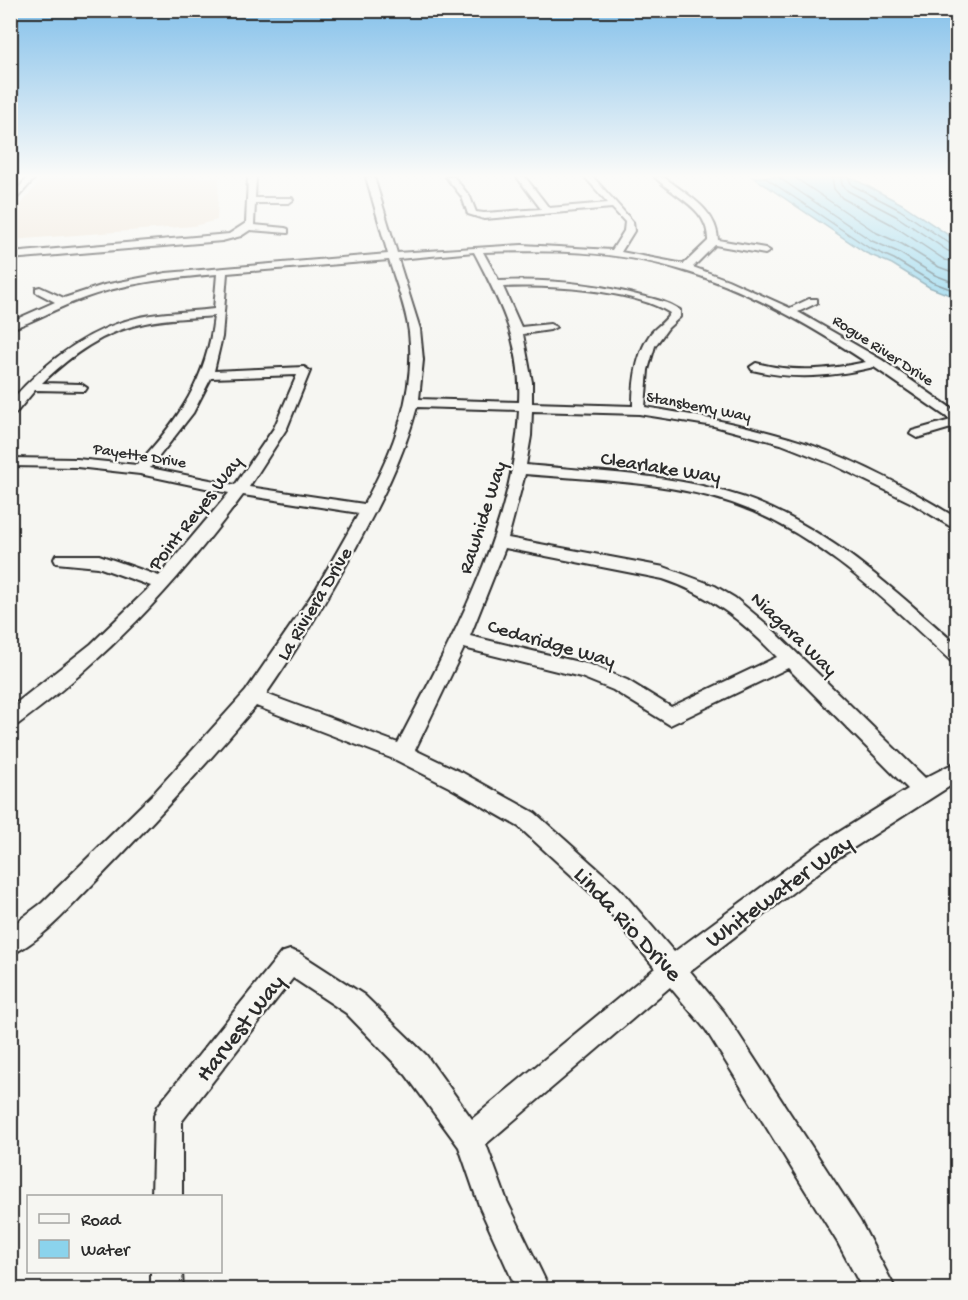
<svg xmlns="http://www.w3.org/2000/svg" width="968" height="1300" font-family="'Gochi Hand',sans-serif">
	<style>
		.built { fill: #eee2d3 }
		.water { fill: #8bd3ec; stroke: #65909f; stroke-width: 1.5 }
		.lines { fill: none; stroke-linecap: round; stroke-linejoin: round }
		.shore { stroke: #516e78; stroke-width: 1.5 }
		.minor-casing { stroke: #2b2b2b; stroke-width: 4 }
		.minor { fill: #f6f6f2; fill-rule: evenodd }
		.labels { text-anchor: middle; stroke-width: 4.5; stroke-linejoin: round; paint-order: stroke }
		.far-street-label { font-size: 16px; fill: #2b2b2b; stroke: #f6f6f2 }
		.street-label { font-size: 20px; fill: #2b2b2b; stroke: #f6f6f2 }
		.near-street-label { font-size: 24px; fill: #2b2b2b; stroke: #f6f6f2 }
	</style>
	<rect width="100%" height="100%" fill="#f6f6f2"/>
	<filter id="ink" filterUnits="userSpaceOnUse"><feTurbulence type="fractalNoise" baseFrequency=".0167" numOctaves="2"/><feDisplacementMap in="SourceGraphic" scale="12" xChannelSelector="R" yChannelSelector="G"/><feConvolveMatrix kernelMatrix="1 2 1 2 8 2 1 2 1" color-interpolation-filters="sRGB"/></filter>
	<g filter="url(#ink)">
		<path class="built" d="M43,177H219L217,220L194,226L11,240V217Z"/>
		<path class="water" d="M753,177H850L902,204L957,241V298L929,287L892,264L866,253Z"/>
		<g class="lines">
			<path class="shore" d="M764,177L869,248L894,259L932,282L958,292
				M778,177L872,241L898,252L935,275L958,284
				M794,177L877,233L902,244L939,267L958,274
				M832,177L834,189L842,198L891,224L945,260L958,262
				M841,177L842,185L848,191L896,216L948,251L958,253
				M848,177L852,185L900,210L952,245L958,246"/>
			<g class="minor-casing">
				<path id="minor" d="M28,177H36L10,206V198Z
					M248,177H256L255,198H292L293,200L289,203H255L254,225L285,228L288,229V233L250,230L241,236L222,241L10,259V253L229,234L246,223Z
					M366,177H374L397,253L522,245L612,250L624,231L625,222L612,208L484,219L468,214L462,197L446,177H454L470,197L476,212L484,213L541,209L517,177H525L549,208L608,203L585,177H593L633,222L634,231L621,252L684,264L708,241C709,208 675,198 655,177H664C685,194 717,209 718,240L765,248L770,251L765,254L715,245L693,267L728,280L790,308L809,299H817V303L798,312L882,360L958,413V426L917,438L910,434L912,431L951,420L874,367C832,377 794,380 752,370L750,367L756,363C794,373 828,370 866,362C808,324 745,288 678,269C615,250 548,250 483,252L499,281C548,279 594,283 641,296C655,299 668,302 680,310V317L668,328L655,346L648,370L645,407C694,415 741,424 789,438C848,455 905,486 958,519V531L910,502L832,464L781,444L714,426L639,414L532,411L531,436L526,465C598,472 673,474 742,497C826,525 892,588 958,646V664L952,662C886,601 819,533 732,503C666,481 593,480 525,474L508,538L664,567L715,586L735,598L770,627L925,778L958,761V781L836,859L690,971L724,1012L860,1221L896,1290H863L838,1243L706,1030L670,987L486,1144L507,1201L550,1290H517L480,1208L459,1147L406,1075L346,1013L293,978L182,1121V1196H152L154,1116L158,1106L281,953L290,950L299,953L364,995L426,1055L472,1119L655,968L603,904L519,827L449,787L396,760L256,706C204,767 150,826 94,883C71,906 41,942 10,955V927L42,903L154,793L246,691L316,589L359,513L243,495C176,585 108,658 17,725L10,727V708L91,644L151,586L98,567L56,563L54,559L56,555H99L159,576L229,493L140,474L77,467L10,466V458L77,459L137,465C179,419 207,380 214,316C191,318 167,318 145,323C104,331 71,355 42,383L81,384L87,388L85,391L35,390L15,414L10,415V402C45,362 87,329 140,317C164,312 190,312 214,309L217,274C170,278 123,283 79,300C56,308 34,322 10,329V322L55,302L36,292V288L40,287L64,298L104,285L166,273L388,254ZM474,252C500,302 522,343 519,402L419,399L423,360L420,329L398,259ZM389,260C396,283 406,308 409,332C416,393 393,452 364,504L249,487L287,428L310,371L304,367L214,371L222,337L227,273ZM503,287C547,285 632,289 670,313C666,321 657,326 651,333C636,354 633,381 633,406L532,403V382L523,334L550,330L556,327L550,324L521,327ZM297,375L274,428L235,485L150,468L193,413L211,378ZM417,407L519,410C514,529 451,640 398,743L266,694C299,647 327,599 355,549C380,503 403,459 417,407ZM505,548L663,579C709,594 744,622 777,657L671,707L627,680L591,665L470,636ZM464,648L581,677L613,690L670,725L788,668L908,789L820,844L674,952L619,888L535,813L463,773L415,750Z
					M151,1272H182L183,1290H151Z"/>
			</g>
			<use href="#minor" class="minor"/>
		</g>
	</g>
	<linearGradient id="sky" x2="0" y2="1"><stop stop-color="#83c0ea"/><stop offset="0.49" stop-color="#fbfbf9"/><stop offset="1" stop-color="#fbfbf9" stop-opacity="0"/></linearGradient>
	<rect width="968" height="359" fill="url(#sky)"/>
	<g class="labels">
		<g class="far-street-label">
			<text transform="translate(884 349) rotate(33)" y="6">Rogue River Drive</text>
			<text transform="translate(699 405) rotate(11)" y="6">Stansberry Way</text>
			<text transform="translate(140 454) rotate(9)" y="6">Payette Drive</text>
		</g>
		<g class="street-label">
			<text transform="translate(661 466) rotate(9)" y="7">Clearlake Way</text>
			<text transform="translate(194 512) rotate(-52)" y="7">Point Reyes Way</text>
			<text transform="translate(481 517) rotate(-72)" y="7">Rawhide Way</text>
			<text transform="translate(313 603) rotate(-59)" y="7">La Riviera Drive</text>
			<text transform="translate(795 633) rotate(44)" y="7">Niagara Way</text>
			<text transform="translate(552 642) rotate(16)" y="7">Cedaridge Way</text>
		</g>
		<g class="near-street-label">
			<text transform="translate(778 890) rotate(-36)" y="8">Whitewater Way</text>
			<text transform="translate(629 923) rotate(47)" y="8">Linda Rio Drive</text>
			<text transform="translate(239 1027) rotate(-52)" y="8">Harvest Way</text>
		</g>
	</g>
	<rect width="968" height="1300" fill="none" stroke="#f6f6f2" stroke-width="36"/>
	<rect x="18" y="18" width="932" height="1264" fill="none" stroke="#2b2b2b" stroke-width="2" filter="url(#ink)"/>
	<rect x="27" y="1195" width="195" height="78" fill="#f6f6f2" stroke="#a5a5a2" stroke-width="1.5"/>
	<rect x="39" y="1214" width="30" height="9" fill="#f6f6f2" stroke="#a5a5a2" stroke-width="1.5"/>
	<text x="81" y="1225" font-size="18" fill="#2b2b2b">Road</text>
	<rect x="39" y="1240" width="30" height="18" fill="#8bd3ec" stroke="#a5a5a2" stroke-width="1.5"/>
	<text x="81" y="1255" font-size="18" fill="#2b2b2b">Water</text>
</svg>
